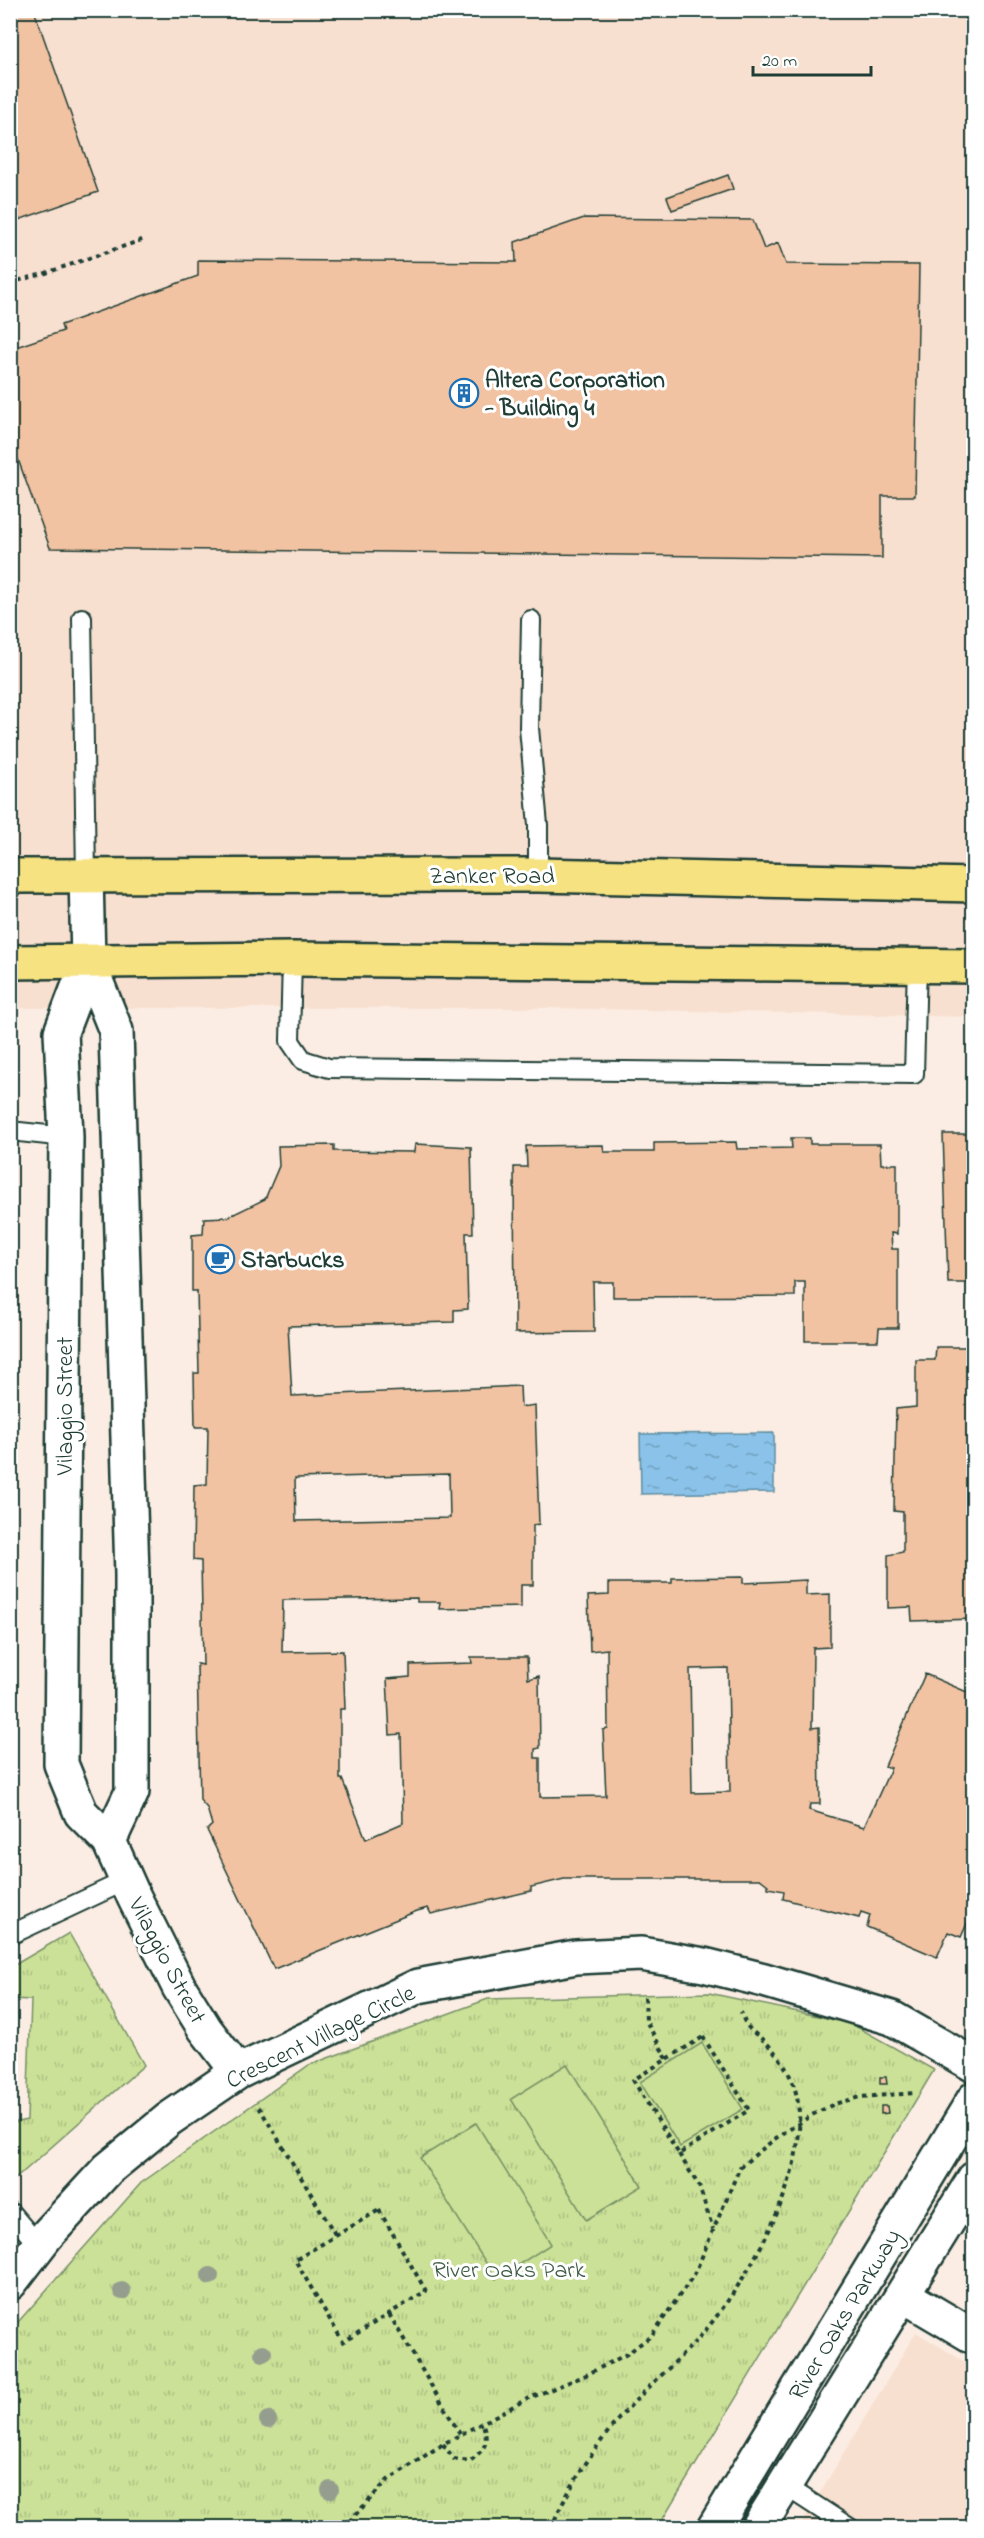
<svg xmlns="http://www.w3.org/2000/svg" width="984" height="2538" font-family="'Indie Flower',sans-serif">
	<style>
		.built { fill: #f8e0d0 }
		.grass { fill: url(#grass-tufts); stroke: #758f66; stroke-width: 1.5 }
		.garden { fill: #cbe197; stroke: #758f66; stroke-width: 1.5 }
		.water { fill: url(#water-ripples); stroke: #5f8da1; stroke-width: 1.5 }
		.building { fill: #f2c3a2; stroke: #1f3d34; stroke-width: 1.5; fill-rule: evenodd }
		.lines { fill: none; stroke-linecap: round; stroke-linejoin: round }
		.lane-casing { stroke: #1f3d34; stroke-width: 22 }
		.street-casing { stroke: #1f3d34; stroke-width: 38 }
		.secondary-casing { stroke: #1f3d34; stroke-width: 38 }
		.primary-casing { stroke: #1f3d34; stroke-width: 38 }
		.path { stroke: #1f3d34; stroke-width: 4; stroke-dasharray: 4.5 4.5; stroke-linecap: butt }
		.lane { stroke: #fff; stroke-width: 18 }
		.street { stroke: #fff; stroke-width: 33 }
		.secondary { stroke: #fff; stroke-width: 33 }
		.primary { stroke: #f6e281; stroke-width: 33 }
		.tree { fill: #959e8e }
		.labels { text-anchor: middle; stroke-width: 6; stroke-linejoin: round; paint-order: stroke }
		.poi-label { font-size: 24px; font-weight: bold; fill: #1f3d34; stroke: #fff; text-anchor: start }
		.street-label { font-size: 24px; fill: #1f3d34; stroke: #fff }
		.park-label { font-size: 24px; fill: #415e48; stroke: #fff }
	</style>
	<defs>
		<pattern id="grass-tufts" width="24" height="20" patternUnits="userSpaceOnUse" patternTransform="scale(1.5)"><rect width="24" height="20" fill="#cbe197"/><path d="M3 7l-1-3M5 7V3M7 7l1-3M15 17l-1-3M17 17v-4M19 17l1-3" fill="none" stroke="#aec283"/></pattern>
		<pattern id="water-ripples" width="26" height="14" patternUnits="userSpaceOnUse" patternTransform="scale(1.5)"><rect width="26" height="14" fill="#8ac2e9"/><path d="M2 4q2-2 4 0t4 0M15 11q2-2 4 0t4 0" fill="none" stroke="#709fbe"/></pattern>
	</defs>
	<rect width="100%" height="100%" fill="#fbede3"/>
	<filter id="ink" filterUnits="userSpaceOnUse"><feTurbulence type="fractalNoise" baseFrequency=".0167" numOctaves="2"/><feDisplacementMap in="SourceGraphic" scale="12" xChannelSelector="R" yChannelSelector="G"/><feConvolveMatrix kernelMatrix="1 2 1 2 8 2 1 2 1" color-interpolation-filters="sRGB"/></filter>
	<g filter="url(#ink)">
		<path class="built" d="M10,11H973V1017L550,1008H11Z
			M916,2332L973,2367V2527L799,2528Z"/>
		<path class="grass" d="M69,1933L144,2065L13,2181L10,2178L11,2123L27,2120L31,2000L11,1999V1967Z
			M709,1993L850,2023L934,2070L658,2527L11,2528V2330L141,2183L309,2065L488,1999Z"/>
		<path class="garden" d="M702,2043L743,2109L680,2147L640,2082Z
			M567,2064L642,2186L586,2220L511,2099Z
			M476,2123L551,2244L496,2279L420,2158Z"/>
		<path class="water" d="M774,1433V1492L641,1494L640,1434Z"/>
		<path class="building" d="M10,10H34L98,192L10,223Z
			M728,175L733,189L672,210L667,197Z
			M584,218L753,220L764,249L778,243L786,264L919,265L915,496H882V558L50,548L10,437V349L63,331L61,325L198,276V260L516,262L515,242Z
			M943,1134H974V1283H948Z
			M791,1138H810V1144H880L881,1164H897V1234L891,1233L892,1249H898V1328H879L878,1341H805V1282H795V1296L613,1297V1282H593L594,1332L515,1333L514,1167H527L526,1146L603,1145L604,1152H654V1143L736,1142L737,1149L792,1148Z
			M415,1144L471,1147L473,1233H466L468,1309L454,1310V1322L288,1326L292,1396L520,1386L521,1407L535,1405L539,1524L533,1525V1585H521V1607L439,1609L440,1602H417V1598L283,1600L282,1652L343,1651L345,1709H340V1779H342L366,1839L403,1823L401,1734L390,1735L387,1679L410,1677V1665L472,1663L471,1657H527L528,1679L539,1676L540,1748L535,1749V1758H540V1797L606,1796L603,1730L608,1729L607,1649L590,1651L588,1596L609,1595V1583H672V1578L743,1577V1583L806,1580V1595L830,1594V1647L813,1648L812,1728L819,1727L820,1804H810L809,1810L864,1827L891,1768L885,1766L925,1674L974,1695V1908L961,1937L948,1932L937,1957L867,1927L870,1915L861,1912L859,1918L783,1899L784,1891L768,1888V1885L760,1879H564L531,1887V1891L431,1914L428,1908L417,1911L274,1969L207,1830L212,1825L207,1808L200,1800L197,1664L203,1665L201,1561L193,1560L194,1485L207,1484L208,1427H195L194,1373H199L197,1291H192V1235L203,1234L204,1218L228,1217L265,1199L279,1166L278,1146L334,1145V1151L414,1152ZM449,1474L450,1518L296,1521L295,1478ZM728,1668L730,1792L692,1793L690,1669Z
			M936,1347H974V1619L912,1621L911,1607L888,1608V1555L903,1552V1512L894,1511L896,1409L916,1407V1360H935Z
			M880,2077H886L887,2084H880Z
			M881,2106H887L888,2113L881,2114Z"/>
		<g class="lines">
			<g class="lane-casing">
				<path id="lane" d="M82,618L86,875
					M531,620L529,728L538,825V875
					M292,959L290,1041L303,1060L329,1068L914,1074L917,964
					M10,1131L66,1137
					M10,1935L127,1880
					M10,2212L39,2246
					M784,2485L850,2528"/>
			</g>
			<g class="street-casing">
				<path id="street" d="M86,875L88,961L116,1031L132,1575V1792L109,1841
					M88,961L61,1032L66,1137L61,1764L81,1813L109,1841L134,1897L179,1987L205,2029L238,2072
					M10,2283L47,2235L108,2169L169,2119L238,2072L418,1986L576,1957L641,1954L704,1965L764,1980L892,2018L974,2065
					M903,2295L974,2337"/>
			</g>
			<g class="secondary-casing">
				<path id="secondary" d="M714,2528L974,2099
					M758,2528L974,2179"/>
			</g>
			<g class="primary-casing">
				<path id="primary" d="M10,876L538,875L974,885
					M10,962L292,959L974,966"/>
			</g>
			<path class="path" d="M10,280L13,282L43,274L145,239
				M645,1997L646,2021L667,2059
				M703,2037L749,2110L679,2154L633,2080Z
				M259,2107L336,2236
				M679,2154L699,2186L713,2229
				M379,2210L426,2291L343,2342L295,2260Z
				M389,2314L460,2434
				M443,2444L454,2459L470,2461C487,2447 489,2443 482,2421
				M343,2528L388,2480L443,2444L527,2399L584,2376L627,2354L652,2335L695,2273L740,2167L776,2138L812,2115L834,2104L860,2097L916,2093
				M551,2528C567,2491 590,2454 615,2423C645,2387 684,2358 713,2321C755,2267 814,2163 796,2093C792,2077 783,2061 772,2049C759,2033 747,2034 741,2012"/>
			<use href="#lane" class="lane"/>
			<use href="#street" class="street"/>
			<use href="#secondary" class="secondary"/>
			<use href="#primary" class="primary"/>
		</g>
		<g class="tree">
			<circle cx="210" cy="2276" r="9"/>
			<circle cx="122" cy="2291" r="9"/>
			<circle cx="263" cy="2353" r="9"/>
			<circle cx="268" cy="2420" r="9"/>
			<circle cx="330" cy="2490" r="9"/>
		</g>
	</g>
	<defs>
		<g id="building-ring" transform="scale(1.5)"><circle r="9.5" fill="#fff" stroke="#1f6fb2" stroke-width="1.5"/><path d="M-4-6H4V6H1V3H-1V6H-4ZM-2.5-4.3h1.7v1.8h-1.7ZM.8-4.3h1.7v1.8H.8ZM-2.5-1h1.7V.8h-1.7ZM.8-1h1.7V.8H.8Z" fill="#1f6fb2"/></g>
		<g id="cafe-ring" transform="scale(1.5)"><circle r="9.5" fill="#fff" stroke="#1f6fb2" stroke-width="1.5"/><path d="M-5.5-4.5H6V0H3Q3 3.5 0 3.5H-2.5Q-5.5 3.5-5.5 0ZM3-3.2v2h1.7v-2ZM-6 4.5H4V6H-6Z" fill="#1f6fb2"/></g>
	</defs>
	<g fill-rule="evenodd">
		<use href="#building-ring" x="464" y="393"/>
		<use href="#cafe-ring" x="220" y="1259"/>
	</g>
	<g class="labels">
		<g class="poi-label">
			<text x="485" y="387">Altera Corporation<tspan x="485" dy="28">- Building 4</tspan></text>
			<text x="241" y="1267">Starbucks</text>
		</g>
		<g class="street-label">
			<text x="492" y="883">Zanker Road</text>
			<text transform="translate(64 1406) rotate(-90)" y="8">Vilaggio Street</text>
			<text transform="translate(168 1960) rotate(62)" y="8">Vilaggio Street</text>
			<text transform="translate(320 2036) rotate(-26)" y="8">Crescent Village Circle</text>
			<text transform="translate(844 2314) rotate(-59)" y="8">River Oaks Parkway</text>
		</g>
		<g class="park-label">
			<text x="509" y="2277">River Oaks Park</text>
		</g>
	</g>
	<rect width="984" height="2538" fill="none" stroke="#fff" stroke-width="36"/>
	<rect x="18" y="18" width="948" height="2502" fill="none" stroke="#1f3d34" stroke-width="2" filter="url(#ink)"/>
	<path d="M753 66v9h118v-9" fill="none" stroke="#1f3d34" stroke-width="3"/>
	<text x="762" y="66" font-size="18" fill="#1f3d34" stroke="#ffffff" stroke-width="4.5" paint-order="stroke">20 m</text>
</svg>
